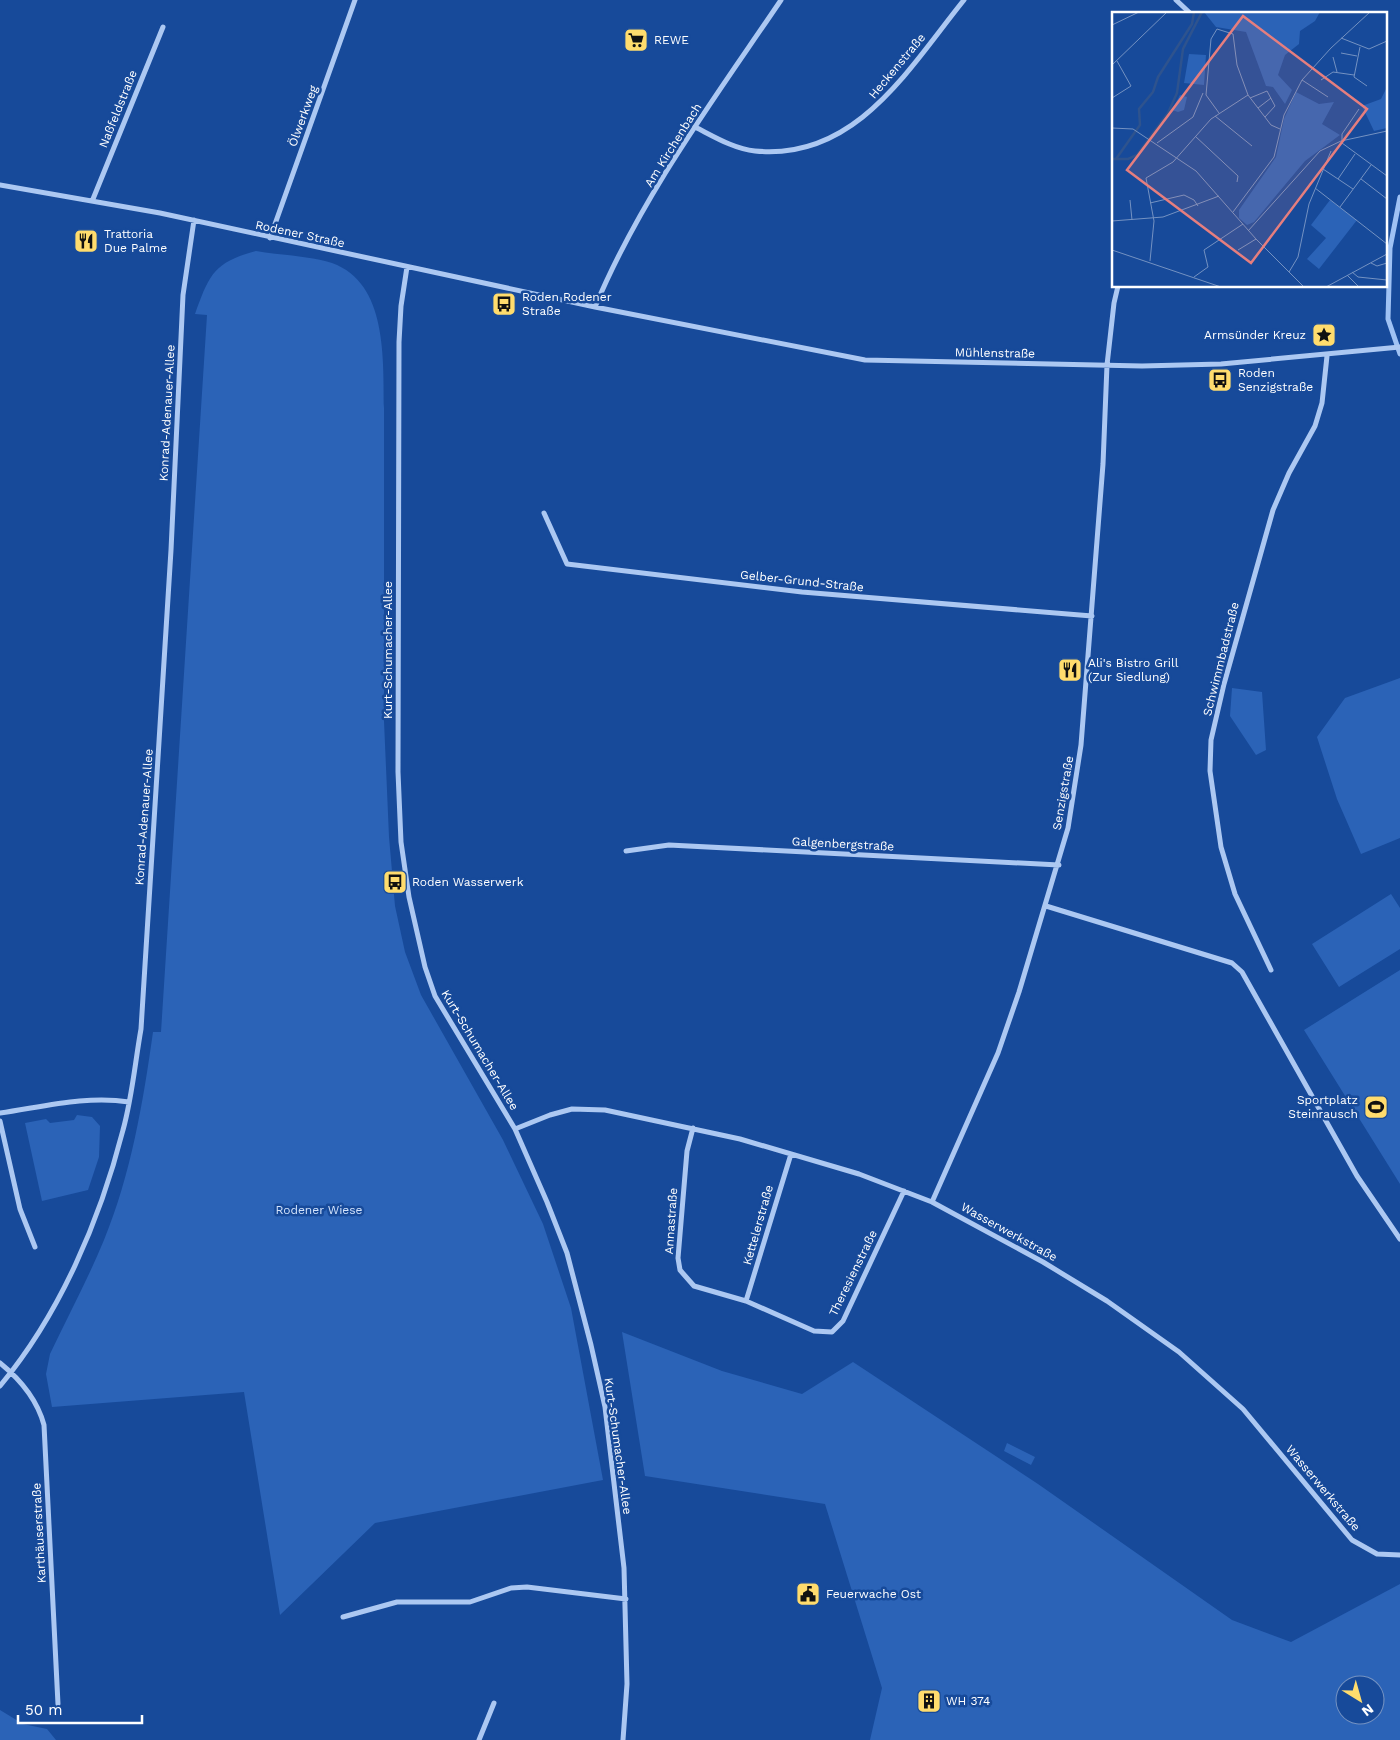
<svg xmlns="http://www.w3.org/2000/svg" width="1400" height="1740" font-family="'Work Sans',sans-serif">
	<style>
		.green { fill: #2b63b7; fill-rule: evenodd }
		.lines { fill: none; stroke-linecap: round; stroke-linejoin: round }
		.stream { stroke: #9fc2f4; stroke-width: 5 }
		.minor { stroke: #acc8f2; stroke-width: 5 }
		.labels { text-anchor: middle; stroke-width: 5; stroke-linejoin: round; paint-order: stroke }
		.poi-label { font-size: 12px; fill: #fff; stroke: #174a9a; text-anchor: start }
		.street-label { font-size: 12px; fill: #fff; stroke: #174a9a }
		.park-label { font-size: 12px; fill: #d4e4fc; stroke: #174a9a }
		.inset-river { fill: none; stroke: #2e538e; stroke-width: 2.5 }
		.inset-road { fill: none; stroke: #7492c2; stroke-width: 1 }
		.view { fill: #e67e7e; fill-opacity: 0.15; stroke: #e67e7e; stroke-width: 2.5 }
		.inset-edge { fill: none; stroke: #fff; stroke-width: 2.5 }
	</style>
	<rect width="100%" height="100%" fill="#174a9a"/>
	<path class="green" d="M256,251C279,255 310,256 332,263C388,283 383,360 384,408V721L389,837L395,906L405,952L421,995L503,1140L543,1224L571,1308L603,1480L375,1523L280,1615L244,1392L52,1407L46,1374L50,1354C68,1316 88,1279 104,1240C131,1174 143,1103 153,1032H161L207,315L195,314C209,275 214,262 256,251Z
		M1400,678V838L1361,854L1337,799L1317,737L1345,698Z
		M1232,688L1262,692L1266,750L1256,755L1230,716Z
		M1391,894L1400,908V949L1339,987L1312,944Z
		M1400,970V1184L1304,1030Z
		M77,1115L92,1117L100,1126L99,1157L88,1190L42,1201L25,1123L46,1119L50,1123L74,1120Z
		M622,1332L722,1371L802,1394L853,1362L1038,1484L1232,1620L1291,1642L1400,1584V1740H870L882,1688L825,1504L645,1476ZM1345,1685H1375V1715H1345Z
		M1007,1443L1035,1457L1031,1465L1004,1451Z
		M0,1710L23,1724L47,1729L56,1740H0Z"/>
	<g class="lines">
		<path class="stream" d="M1400,197L1390,248L1388,319L1400,354"/>
		<path class="minor" d="M1176,0L1191,14
			M695,127C713,136 734,149 755,151C856,161 909,68 964,0
			M0,185L160,213L595,307L865,360L1142,366L1221,364L1400,347
			M93,199L163,27
			M270,238L355,0
			M407,267L401,306L399,342L398,772L401,842L409,897L425,967L435,996L515,1129L547,1202L567,1253L591,1345L605,1407L624,1568L627,1684L623,1740
			M595,307C641,197 714,99 781,0
			M544,513L567,564L802,592L1092,616
			M626,851L669,845L1059,865
			M1046,906L1232,963L1242,972L1357,1176L1400,1239
			M1271,970L1235,894L1221,847L1210,771L1211,740L1224,684L1273,510L1289,473L1315,426L1322,403L1327,356
			M0,1113C42,1107 87,1095 129,1102
			M0,1121L20,1209L35,1247
			M693,1128L687,1151L678,1258L680,1270L694,1286L746,1301L814,1331L832,1332L843,1321L904,1191
			M515,1129L550,1115L572,1109L605,1110L740,1139L859,1174L932,1202L1043,1262L1107,1301L1179,1352L1243,1409L1352,1540L1377,1554L1400,1555
			M932,1202L998,1053L1019,992L1068,828L1081,745L1103,464L1107,365L1114,303L1118,286
			M746,1301L791,1154
			M0,1363C21,1380 37,1399 44,1425L58,1704
			M0,1386C60,1314 100,1220 123,1130C132,1098 135,1063 141,1029L171,550L183,295L194,220
			M343,1617L397,1602H470L511,1588L527,1587L626,1599
			M479,1740L494,1703"/>
	</g>
	<defs>
		<g id="supermarket-square" transform="scale(1.25)"><rect x="-9" y="-9" width="18" height="18" rx="4" fill="#ffdc6d" stroke="#174a9a"/><path d="M-6-5.5h2.5l.6 2H6L4.5 2H-2.5L-4.4-4H-6ZM-1.5 3.2a1.3 1.3 0 1 0 .1 0ZM3 3.2a1.3 1.3 0 1 0 .1 0Z" fill="#111"/></g>
		<g id="restaurant-square" transform="scale(1.25)"><rect x="-9" y="-9" width="18" height="18" rx="4" fill="#ffdc6d" stroke="#174a9a"/><path d="M-5-6h1v4h1v-4h1v4h1v-4h1v5L-1.5 .5V6h-2V.5L-5-1ZM5-6V6H3V1.5H1.5Q1.5-4 5-6Z" fill="#111"/></g>
		<g id="bus-square" transform="scale(1.25)"><rect x="-9" y="-9" width="18" height="18" rx="4" fill="#ffdc6d" stroke="#174a9a"/><path d="M-5-6H5V4H4V6H2V4H-2V6H-4V4H-5ZM-3.5-4V0h7V-4ZM-3.5 1.2v1.5H-2V1.2ZM2 1.2v1.5H3.5V1.2Z" fill="#111"/></g>
		<g id="sight-square" transform="scale(1.25)"><rect x="-9" y="-9" width="18" height="18" rx="4" fill="#ffdc6d" stroke="#174a9a"/><path d="M0-6L1.8-2.2L6-1.7L2.9 1.2L3.7 5.4L0 3.3L-3.7 5.4L-2.9 1.2L-6-1.7L-1.8-2.2Z" fill="#111"/></g>
		<g id="stadium-square" transform="scale(1.25)"><rect x="-9" y="-9" width="18" height="18" rx="4" fill="#ffdc6d" stroke="#174a9a"/><path d="M0-5a6.5 5 0 1 0 0 10a6.5 5 0 1 0 0-10ZM-3.5-1.8h7v3.6h-7Z" fill="#111"/></g>
		<g id="civic-square" transform="scale(1.25)"><rect x="-9" y="-9" width="18" height="18" rx="4" fill="#ffdc6d" stroke="#174a9a"/><path d="M-.6-6.5H3V-4.5H.6V-3L4-1V1h2V6H-6V1h2V-1L-.6-3ZM-1.2 2.5V6h2.4V2.5Z" fill="#111"/></g>
		<g id="building-square" transform="scale(1.25)"><rect x="-9" y="-9" width="18" height="18" rx="4" fill="#ffdc6d" stroke="#174a9a"/><path d="M-4-6H4V6H1V3H-1V6H-4ZM-2.5-4.3h1.7v1.8h-1.7ZM.8-4.3h1.7v1.8H.8ZM-2.5-1h1.7V.8h-1.7ZM.8-1h1.7V.8H.8Z" fill="#111"/></g>
	</defs>
	<g fill-rule="evenodd">
		<use href="#supermarket-square" x="636" y="40"/>
		<use href="#restaurant-square" x="86" y="241"/>
		<use href="#bus-square" x="504" y="304"/>
		<use href="#sight-square" x="1324" y="335"/>
		<use href="#bus-square" x="1220" y="380"/>
		<use href="#restaurant-square" x="1070" y="670"/>
		<use href="#bus-square" x="395" y="882"/>
		<use href="#stadium-square" x="1376" y="1107"/>
		<use href="#civic-square" x="808" y="1594"/>
		<use href="#building-square" x="929" y="1701"/>
	</g>
	<g class="labels">
		<g class="poi-label">
			<text x="654" y="44">REWE</text>
			<text x="104" y="238">Trattoria<tspan x="104" dy="14">Due Palme</tspan></text>
			<text x="522" y="301">Roden Rodener<tspan x="522" dy="14">Straße</tspan></text>
			<text x="1306" y="339" text-anchor="end">Armsünder Kreuz</text>
			<text x="1238" y="377">Roden<tspan x="1238" dy="14">Senzigstraße</tspan></text>
			<text x="1088" y="667">Ali's Bistro Grill<tspan x="1088" dy="14">(Zur Siedlung)</tspan></text>
			<text x="412" y="886">Roden Wasserwerk</text>
			<text x="1358" y="1104" text-anchor="end">Sportplatz<tspan x="1358" dy="14">Steinrausch</tspan></text>
			<text x="826" y="1598">Feuerwache Ost</text>
			<text x="946" y="1705">WH 374</text>
		</g>
		<g class="street-label">
			<text transform="translate(897 66) rotate(-50)" y="4">Heckenstraße</text>
			<text transform="translate(118 109) rotate(-68)" y="4">Naßfeldstraße</text>
			<text transform="translate(303 116) rotate(-70)" y="4">Ölwerkweg</text>
			<text transform="translate(673 145) rotate(-58)" y="4">Am Kirchenbach</text>
			<text transform="translate(300 234) rotate(12)" y="4">Rodener Straße</text>
			<text transform="translate(995 353) rotate(1)" y="4">Mühlenstraße</text>
			<text transform="translate(167 413) rotate(-87)" y="4">Konrad-Adenauer-Allee</text>
			<text transform="translate(802 581) rotate(6)" y="4">Gelber-Grund-Straße</text>
			<text transform="translate(388 650) rotate(-90)" y="4">Kurt-Schumacher-Allee</text>
			<text transform="translate(1221 659) rotate(-76)" y="4">Schwimmbadstraße</text>
			<text transform="translate(1063 793) rotate(-80)" y="4">Senzigstraße</text>
			<text transform="translate(144 817) rotate(-86)" y="4">Konrad-Adenauer-Allee</text>
			<text transform="translate(843 844) rotate(3)" y="4">Galgenbergstraße</text>
			<text transform="translate(480 1050) rotate(59)" y="4">Kurt-Schumacher-Allee</text>
			<text transform="translate(671 1221) rotate(-86)" y="4">Annastraße</text>
			<text transform="translate(758 1225) rotate(-74)" y="4">Kettelerstraße</text>
			<text transform="translate(1009 1232) rotate(29)" y="4">Wasserwerkstraße</text>
			<text transform="translate(853 1273) rotate(-64)" y="4">Theresienstraße</text>
			<text transform="translate(618 1446) rotate(82)" y="4">Kurt-Schumacher-Allee</text>
			<text transform="translate(1323 1488) rotate(50)" y="4">Wasserwerkstraße</text>
			<text transform="translate(39 1533) rotate(-93)" y="4">Karthäuserstraße</text>
		</g>
		<g class="park-label">
			<text x="319" y="1214">Rodener Wiese</text>
		</g>
	</g>
	<g transform="translate(1112 12)">
		<rect width="275" height="275" fill="#174a9a"/>
		<path d="M92,0H208L203,9L188,19L187,32L173,43L166,63L180,78L173,92L161,75L154,74L134,20L104,15ZM77,42L94,43L92,73L72,71ZM275,75V116L262,119L250,94L269,87ZM184,80L207,92L222,90L210,112L228,123L193,149L142,210L135,213L127,206V198L164,145L172,107ZM68,83L75,85L72,98L66,100L60,98ZM218,188L245,208L207,257L195,247L214,226L199,213Z" fill="#2b63b7"/>
		<path class="inset-river" d="M0,147H16L25,143L56,101L65,81L71,37L90,0M4,147L28,113L27,97L41,80L46,65L80,12L82,0"/>
		<path class="inset-road" d="M0,13L27,0M229,26L257,37L275,29M248,35L242,65L255,74M229,41L245,44M221,45L225,60M0,53L55,0M190,68L216,85M209,68L221,60L242,63M0,86L19,74L5,49M138,86L155,79L163,94L153,105M146,96L159,86M247,97L230,122V131L275,164M107,101L94,83L99,27L105,17L121,22L125,53L136,83L159,113L168,117M103,104L140,134M0,116L21,117L84,159L144,227L192,275M83,124L126,164L125,170M45,131L81,105L91,81M211,157L241,177M226,167L243,142M249,167L275,187M203,176L275,232M18,188L20,208M38,191L72,183L82,188L86,194M228,195L259,153M121,200L162,145L172,103L190,68L219,36L258,0M0,209L51,205L107,184M136,219L208,139L229,129L275,119M0,238L109,275M126,238L144,227M38,249L42,209L34,166L61,150L99,107L136,83M259,251L265,254L275,251M177,260L186,245L197,192L219,139M240,260L246,265L275,268M235,263L247,275M82,265L96,255L92,238L131,212M214,275L275,242"/>
		<path class="view" d="M131,4L255,97L139,251L15,158Z"/>
		<rect width="275" height="275" class="inset-edge"/>
	</g>
	<g transform="translate(1360 1700) rotate(143)"><circle r="24" fill="#174a9a" stroke="#7492c2"/>
	<path d="M0-4L9 19L0 12L-9 19Z" fill="#ffdc6d"/>
	<text y="-8" font-size="14" font-weight="bold" text-anchor="middle" fill="#ffffff">N</text>
	</g>
	<path d="M18 1715v8h124v-8" fill="none" stroke="#ffffff" stroke-width="2.5"/>
	<text x="25" y="1715" font-size="15" fill="#ffffff" stroke="#174a9a" stroke-width="4" paint-order="stroke">50 m</text>
</svg>
